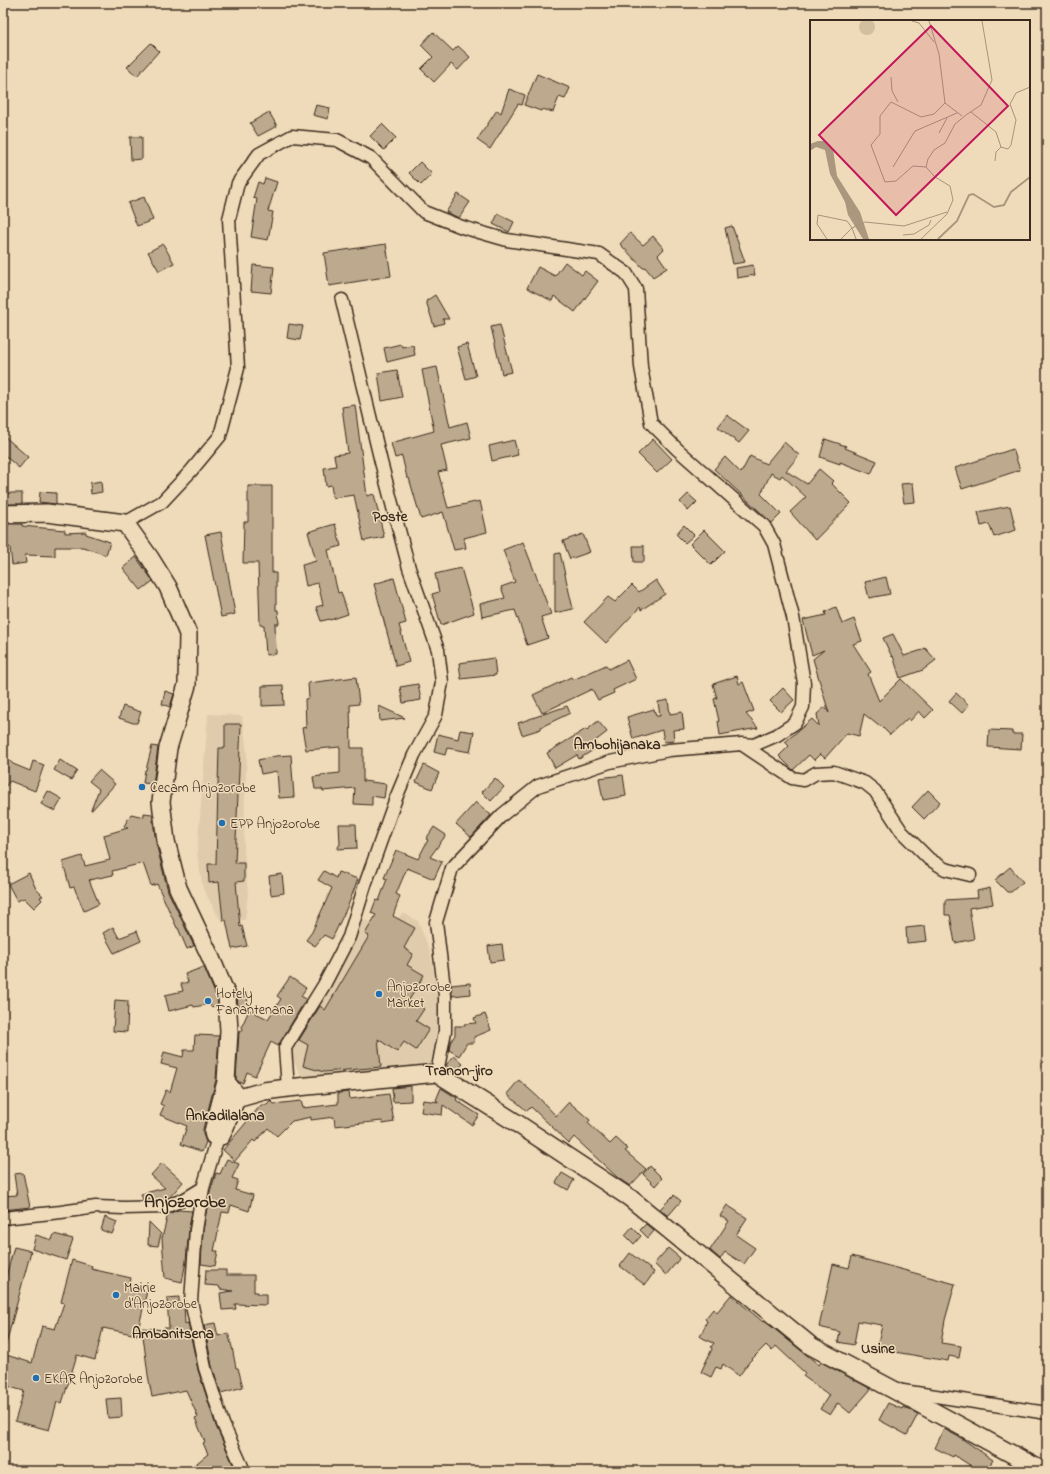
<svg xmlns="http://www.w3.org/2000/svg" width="1050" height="1474" font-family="'Indie Flower',sans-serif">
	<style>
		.built { fill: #e0ccac }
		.building { fill: #bdaa8e; stroke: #3b2a1e }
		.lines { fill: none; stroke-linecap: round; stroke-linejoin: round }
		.street-casing { stroke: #3b2a1e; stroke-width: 15 }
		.secondary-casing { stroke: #3b2a1e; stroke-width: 20 }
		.street { stroke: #efdbb9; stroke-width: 12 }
		.secondary { stroke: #efdbb9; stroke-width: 17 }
		.poi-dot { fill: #1f6fb2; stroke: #efdbb9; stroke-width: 1.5 }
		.labels { text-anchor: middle; stroke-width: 3; stroke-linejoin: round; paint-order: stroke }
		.poi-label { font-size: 14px; fill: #3b2a1e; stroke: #efdbb9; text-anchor: start }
		.neighbourhood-label { font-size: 15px; font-weight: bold; fill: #3b2a1e; stroke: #efdbb9 }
		.district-label { font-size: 18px; font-weight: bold; fill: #3b2a1e; stroke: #efdbb9 }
		.inset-river { fill: none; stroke: #aa977e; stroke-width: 2 }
		.inset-road { fill: none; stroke: #a7947b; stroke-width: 1 }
		.view { fill: #c2185b; fill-opacity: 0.15; stroke: #c2185b; stroke-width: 2 }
		.inset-edge { fill: none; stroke: #3b2a1e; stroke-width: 2 }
	</style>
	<rect width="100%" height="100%" fill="#efdbb9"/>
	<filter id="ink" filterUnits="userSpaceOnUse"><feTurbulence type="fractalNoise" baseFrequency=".025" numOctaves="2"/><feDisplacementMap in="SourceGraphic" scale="8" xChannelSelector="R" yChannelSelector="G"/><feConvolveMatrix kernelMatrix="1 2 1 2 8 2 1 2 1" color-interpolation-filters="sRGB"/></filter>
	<g filter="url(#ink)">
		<path class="built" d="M208,714L242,716L247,752L245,797L244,850L248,894L245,920L221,921L203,889L197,853Z
			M403,913L418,921L430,951L434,974L439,1012L433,1052L428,1070L305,1083L287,1049L332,976L362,919L387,928Z"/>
		<path class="building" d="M433,32L453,51L458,46L470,57L458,70L451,64L434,82L421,69L433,57L421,45Z
			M151,43L159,51L137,76L127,67Z
			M537,74L570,88L565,99L559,97L553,112L542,109L541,111L524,105Z
			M509,89L525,95L522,105L518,104L490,149L477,140L497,110L501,113Z
			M316,105L330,108L328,119L313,115Z
			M269,112L277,126L258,136L250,123Z
			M382,124L396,138L384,150L370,136Z
			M130,137H142V159L131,160Z
			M420,162L432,174L421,185L409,173Z
			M265,178L277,182L268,211L273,212L268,240L251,237L257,199L253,198L258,182L263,184Z
			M458,194L470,202L459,218L446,212Z
			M144,197L153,220L137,226L128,203Z
			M498,214L514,222L509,232L493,224Z
			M732,226L745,262L733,264L725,228Z
			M630,233L643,245L653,236L664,249L658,255L667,268L653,277L645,267L643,268L620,244Z
			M163,244L174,263L159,271L148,252Z
			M386,244L391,276L329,286L324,253Z
			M565,262L582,275L585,271L598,281L575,312L554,296L552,301L527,288L538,267L555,276Z
			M253,265L274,267L271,293L251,291Z
			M753,265L755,275L737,278L736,268Z
			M435,295L449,319H443L444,323L434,326L426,301Z
			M289,324L303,326L300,340L287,338Z
			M500,325L512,372L502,374L491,327Z
			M401,344L402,347L413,345L415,355L387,362L384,348Z
			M467,344L476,376L466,379L457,347Z
			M437,367L450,427L467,422L471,438L441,445L447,470L438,472L448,508L480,501L487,532L464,538L466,548L454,550L443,512L421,519L409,478H407L402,456L395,458L391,443L434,431L422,370Z
			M397,370L402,397L382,401L378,373Z
			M355,405L367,496L374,494L384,537L364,541L354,495L333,498L331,485L326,486L324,468L336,466L334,455L348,453L342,407Z
			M727,415L749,431L739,443L718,427Z
			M3,435L28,457L19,468L3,454Z
			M653,439L672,459L657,473L638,454Z
			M825,439L846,446L845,448L877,461L871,474L840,462V464L820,457Z
			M514,440L518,455L492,461L489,446Z
			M784,442L799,455L786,471L807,484L819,469L833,481L831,483L851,503L815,540L790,512L806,497L782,475L780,478L771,473L761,494L781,514L772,523L714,469L725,457L741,473L750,456L766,464Z
			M1013,449L1020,470L962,489L955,468Z
			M101,481L102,492L91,494L90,483Z
			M913,483L915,502L904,503L901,484Z
			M248,486H272V573H276V610H278L279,624H275L276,654L266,655L264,625H260L258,563H243L244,522H248Z
			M40,492L56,493V504L39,502Z
			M12,493H22V504H3V494Z
			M688,494L697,502L688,511L680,502Z
			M1010,506L1016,530L994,537L989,524L981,526L978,512Z
			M3,524H22V526L65,530V533L86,532V534L110,542L106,555L83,547H55V556L25,555L26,563L12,565L10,547L3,548Z
			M335,524L341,546L328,550L338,593L341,592L348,614L330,620V619L321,621L316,607L323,605L318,583L306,586L302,565L316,561L308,532Z
			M684,525L694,535L685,543L676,534Z
			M704,530L725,551L711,565L690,544Z
			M221,532L235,614L221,617L205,535Z
			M583,534L590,552L570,559L563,541Z
			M523,542L551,614L541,617L548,638L527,645L515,610L482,617L480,604L505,598L501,587L515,582L503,550Z
			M633,546H644V562H634Z
			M560,553L573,609L555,613V554Z
			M136,557L153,581L141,590L123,568Z
			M461,568L474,613L441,625L432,594L439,592L435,574Z
			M886,577L890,594L869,598L865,582Z
			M394,578L406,623L399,625L409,662L396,666L374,584Z
			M656,580L665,594L641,610L640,607L606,643L584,622L608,597L615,602L632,585L639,592Z
			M836,607L842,624L854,619L862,641L853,644L871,672L868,674L879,701L901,679L933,710L925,718L919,711L910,721L908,718L890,735L880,725L879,726L864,714L859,736L847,733L825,758L820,754L814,760L809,755L793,770L779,756L789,746L785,742L812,719L819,726L817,714L825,707L829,713L813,659L824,650L812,655L803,620L826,615L825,612Z
			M893,634L904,656L922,650L925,648L936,660L923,670L900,678L893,656L892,657L883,638Z
			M494,658L496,675L461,679L459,663Z
			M627,660L636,679L613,690L614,693L598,700L592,689L542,713L533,695L571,677L573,680L606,665L609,669Z
			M737,676L739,684L743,682L754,711L746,714L758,728L720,735L718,721H719L714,699L717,698L713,684Z
			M356,677L359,704L350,705L351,748H363V781L386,784L384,798L372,796V805L354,804L355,788L323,791L322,789H315L313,777L321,776V775L340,773V747L306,750L302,728L306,727L305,699L309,698L308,683Z
			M418,684L421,700L403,703L400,687Z
			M283,685L284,705L262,706V686Z
			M783,688L794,700L781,712L770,701Z
			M165,691L174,694L170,707L162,704Z
			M956,693L969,705L962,713L949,701Z
			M668,700L670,714L682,712L684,729L673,730L674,741L664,742L662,730L633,739L627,717L654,709L656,716H660L658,702Z
			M123,706L141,712L137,723H133L119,718Z
			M379,706L405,718L380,721Z
			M567,706L570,713L541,727V729L522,735L518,723Z
			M598,721L607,732L594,742L598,747L579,759L577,755L555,768L547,753L586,729L587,730Z
			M225,724H241L235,863H244V881L236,882L240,927L242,926L247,946L232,949L226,920H223L219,882L209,883L208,864H216L219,748H225Z
			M460,730L474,732L470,752L447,748L445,755L434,752L438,734L458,739Z
			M989,730L1012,731V734H1022L1021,749L988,747Z
			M152,746L158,747L153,784L143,783L145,770H146Z
			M3,754L13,764L30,771L33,761L44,765L35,791L10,781L3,789Z
			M291,755L294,797L279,798L277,771L261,774L258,760L276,756Z
			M60,760L77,771L71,780L54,770Z
			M424,765L439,773L432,789L416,782Z
			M99,770L115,784L92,810H91L99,789L89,781Z
			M623,775L626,796L603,800L599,778Z
			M495,778L504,787L491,801L482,792Z
			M928,790L940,802L924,819L912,807Z
			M48,791L62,799L55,811L41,804Z
			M476,802L491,815L471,837L456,824Z
			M144,813L152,814L156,843L168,891L194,946L187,949L178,928H177L157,884L151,886L143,863L112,871L113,875L89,880L99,904L84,911L74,887L70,888L63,862L82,856L85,866L110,860L104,835L128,828L124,826L131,814L144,817Z
			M339,824H356L357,848L337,849L340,844Z
			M434,827L446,835L430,857L442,862L434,879L407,868L396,894L400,896L393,916L415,928L404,948L413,954L407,965L424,975L409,1000L424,1009L416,1021L429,1029L416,1050L404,1042L397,1052L378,1039L381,1067L324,1072L303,1066L308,1045L299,1040L320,1006L325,1010L369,936L365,934L376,915L371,913L376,900L379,901L387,879L384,878L396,850L418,859L428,840L426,839Z
			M1010,867L1023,882L1011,892H1007L995,880Z
			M324,871L336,878L338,872L358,879L349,903L332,939L324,935L315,946L306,940L312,932L332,888L318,880Z
			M29,873L36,889L43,896L40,897L42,900L34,908L24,898L17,901L8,884Z
			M282,874L284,893L271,895L269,876Z
			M990,888L993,904L969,908L974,939L955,943L950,915H945V900L978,898L977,891Z
			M925,926L927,941L907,943L906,928Z
			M113,927L119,938L137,931L141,941L114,953L103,933Z
			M502,944L504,960L490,962L488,946Z
			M204,967L217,998L218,1005L211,1007L210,1004L194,1007L193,1005L169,1011L165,995L183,991L181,984L188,982L185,974Z
			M290,977L306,988L301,996L306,999L278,1046L271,1042L255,1076L247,1072L243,1083L239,1082L236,1079L239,1032L243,1030L242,1026L249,1010L268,1019L281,999L277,996Z
			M470,983L471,994L452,996L451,985Z
			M246,992L248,1004L238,1007L237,994Z
			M115,1000L128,1001L127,1032L113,1031Z
			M485,1014L491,1030L474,1037V1043H467L459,1056L449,1050L450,1043L455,1035V1026H465L464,1024L476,1023L474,1018Z
			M195,1035L219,1036L216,1080L203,1129V1134L206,1142L202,1152L181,1144L187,1126L160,1115L164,1106L160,1104L166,1090L170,1092L177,1068L161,1064L164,1052L183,1057L184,1050H194Z
			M454,1056L463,1064L455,1072L446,1065Z
			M519,1080L539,1098L556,1116L569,1102L590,1120L588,1123L610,1144L616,1138L628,1149L625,1151L646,1169L630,1186L618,1178L574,1137L569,1143L531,1107L527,1111L507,1094Z
			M411,1086V1101L393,1102L392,1088Z
			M441,1088L457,1098L456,1100L479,1115L472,1125L443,1105L442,1115L421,1112L423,1100L439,1102L436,1100Z
			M349,1092L350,1099L389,1094L394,1122L383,1124L382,1121L335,1126L334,1117L311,1120V1117L292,1121L277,1136L268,1128L255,1142L253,1140L235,1161L223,1150L261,1105H267L271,1101L274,1104L301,1101L303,1108L338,1104V1093Z
			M227,1159L239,1164L232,1178L238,1180L235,1190L253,1195L249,1211L231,1205L229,1213L222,1212L214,1251H218L215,1266L201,1264L203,1231L209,1196L216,1173L220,1174Z
			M162,1163L183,1182L169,1198L162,1200H143L141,1194L165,1188L151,1175Z
			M650,1166L662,1178L655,1186L643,1174Z
			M23,1173L30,1207L3,1210V1196L17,1195L14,1174Z
			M562,1173L574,1180L568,1190L556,1183Z
			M674,1195L681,1201L668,1216L660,1209Z
			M727,1205L747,1218L736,1235L755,1248L744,1264L725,1252L720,1259L710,1250L729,1221L720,1216Z
			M178,1210L192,1211L189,1229L186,1261L182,1282L165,1278L162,1238L168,1214Z
			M105,1217L117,1222L112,1234L101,1230Z
			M149,1222L161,1234L158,1246L148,1245Z
			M646,1224L654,1231L648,1238L640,1230Z
			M632,1227L641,1236L634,1244L625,1235Z
			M54,1234L73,1239L66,1260L32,1249L36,1235L52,1240Z
			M14,1247L31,1251L6,1344L3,1343V1288Z
			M668,1248L680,1258L666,1275L654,1264Z
			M630,1253L654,1272L645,1285L620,1266Z
			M852,1256L955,1284L945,1320L941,1343L961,1346L959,1358L949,1356L948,1361L877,1349L882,1325L858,1321L854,1345L838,1342L840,1332L819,1327L833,1264L849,1268Z
			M72,1260L92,1266L91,1269L131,1278L129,1287L147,1291L137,1335L103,1328L95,1360L77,1355L62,1403L57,1402L49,1430L15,1421L24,1391L3,1385V1354L32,1363L42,1326L55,1329L64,1303L61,1302Z
			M206,1270H226V1275H254V1292H258V1294H266V1305L235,1304L236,1309L222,1310L220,1293L233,1291L220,1289L219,1286L205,1285Z
			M731,1295L763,1322L764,1321L772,1327L819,1365L821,1362L871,1389L850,1413L838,1403L830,1415L820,1409L829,1395L803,1376L805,1373L776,1346L772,1351L766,1345L749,1362L739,1376L723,1364L721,1369L716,1367L711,1377L701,1372L712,1349L711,1347L714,1343L700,1337L707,1321L705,1319L713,1309L717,1312Z
			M179,1297V1305H184L185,1324L188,1323L198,1370L216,1426L236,1471H187L208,1454L203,1443L205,1442L195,1418L198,1417L186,1390L152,1397L148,1375L142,1328L164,1330V1328H169L167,1298Z
			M215,1323L218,1336L228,1333L232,1347L236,1368H238L243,1387L221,1393L212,1366L204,1325Z
			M121,1398L122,1417L108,1418L106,1399Z
			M888,1403L902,1409L903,1407L918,1414L907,1435L879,1420Z
			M944,1429L961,1438L993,1460L986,1471H979L954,1455L953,1457L935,1448Z"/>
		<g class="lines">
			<g class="street-casing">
				<path id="street" d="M125,523L162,502L191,471L220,436L238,368L229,219L238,183L259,154L292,136L337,140L371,158L424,212L462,227L507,240L599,254L626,273L636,289L641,367L651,423L677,449L764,526L774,544L793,617L804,683L803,707L795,723L777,735L754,745L742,744L669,750L610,762L538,786L502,815L452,868L436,922L445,996V1031L437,1073
					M743,745L792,778L804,780L816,773L834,772L865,783L875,791L902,832L929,859L945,869L970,875
					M288,1088L285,1048L324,985L349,937L365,885L396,798L414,755L436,715L442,682L438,650L409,568L381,462L342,300
					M218,1137L203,1188L196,1230L191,1301L205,1368L223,1424L244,1471
					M3,1218L61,1212L96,1207L124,1208L165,1207L185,1199L203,1188
					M903,1391L1047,1413"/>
			</g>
			<g class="secondary-casing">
				<path id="secondary" d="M3,514L47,513L125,523L150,558L168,587L188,634L187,685L168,748L161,802L166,841L178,888L210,956L227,996L229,1031L226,1082L213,1132L214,1136L216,1137L221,1136L223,1132L236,1099L235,1093L226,1082
					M236,1099L264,1091L288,1088L437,1073L518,1124L630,1198L811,1346L894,1390L1043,1471"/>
			</g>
			<use href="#street" class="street"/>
			<use href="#secondary" class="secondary"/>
		</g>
	</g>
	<g class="poi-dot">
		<circle cx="142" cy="787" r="4"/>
		<circle cx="222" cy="823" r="4"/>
		<circle cx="379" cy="994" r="4"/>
		<circle cx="208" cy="1001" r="4"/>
		<circle cx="116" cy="1295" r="4"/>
		<circle cx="36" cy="1378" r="4"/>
	</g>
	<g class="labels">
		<g class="poi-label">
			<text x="150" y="792">Cecam Anjozorobe</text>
			<text x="230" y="828">EPP Anjozorobe</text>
			<text x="387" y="991">Anjozorobe<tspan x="387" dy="16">Market</tspan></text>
			<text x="216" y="998">Hotely<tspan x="216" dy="16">Fanantenana</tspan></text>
			<text x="124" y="1292">Mairie<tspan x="124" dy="16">d'Anjozorobe</tspan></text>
			<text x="44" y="1383">EKAR Anjozorobe</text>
		</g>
		<g class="neighbourhood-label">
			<text x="390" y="521">Poste</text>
			<text x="617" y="749">Ambohijanaka</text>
			<text x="459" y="1075">Tranon-jiro</text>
			<text x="225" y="1120">Ankadilalana</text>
			<text x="173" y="1338">Ambanitsena</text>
			<text x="878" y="1353">Usine</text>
		</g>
		<g class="district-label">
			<text x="185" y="1207">Anjozorobe</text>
		</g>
	</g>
	<g transform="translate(810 20)">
		<rect width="220" height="220" fill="#efdbb9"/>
		<path d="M49 7a8 8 0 1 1 16 0a8 8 0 1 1-16 0Z" fill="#d1bfa0"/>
		<path d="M8,121H14L23,129L27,156L50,192L59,219H53L38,195L35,182L20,154L15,130L6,127L0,131V124Z" fill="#aa977e"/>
		<path class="inset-river" d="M128,219L147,201L159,175L163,174L184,187L194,185L201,172L220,157"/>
		<path class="inset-road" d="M102,1L109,3L124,22M119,1L129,34L135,83L152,96M81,57L82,71L88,82M161,92L186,112L191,127L198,129L201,125L206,100L200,84L206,73L220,67M156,95L171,85L182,60L172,1M129,113L137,98M185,141L186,132L191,127M83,147L105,111L147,93M116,147L103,146L86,161L75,162L61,125L70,114V96L81,82L111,97L124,94L135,83M93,215L104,214L119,205L121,200M17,219L7,204L8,195L37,201L42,208L31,219M46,219L42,208L55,202L94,206L137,192M111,219L137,194L143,180L140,166L125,157L116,147L118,139L124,130L135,123L145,104L156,95"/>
		<path class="view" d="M121,6L198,86L86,195L9,115Z"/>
		<rect width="220" height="220" class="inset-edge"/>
	</g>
	<rect width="1050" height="1474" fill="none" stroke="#efdbb9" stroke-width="16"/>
	<rect x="8" y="8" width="1034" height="1458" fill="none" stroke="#3b2a1e" stroke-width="1.5" filter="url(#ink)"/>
</svg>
